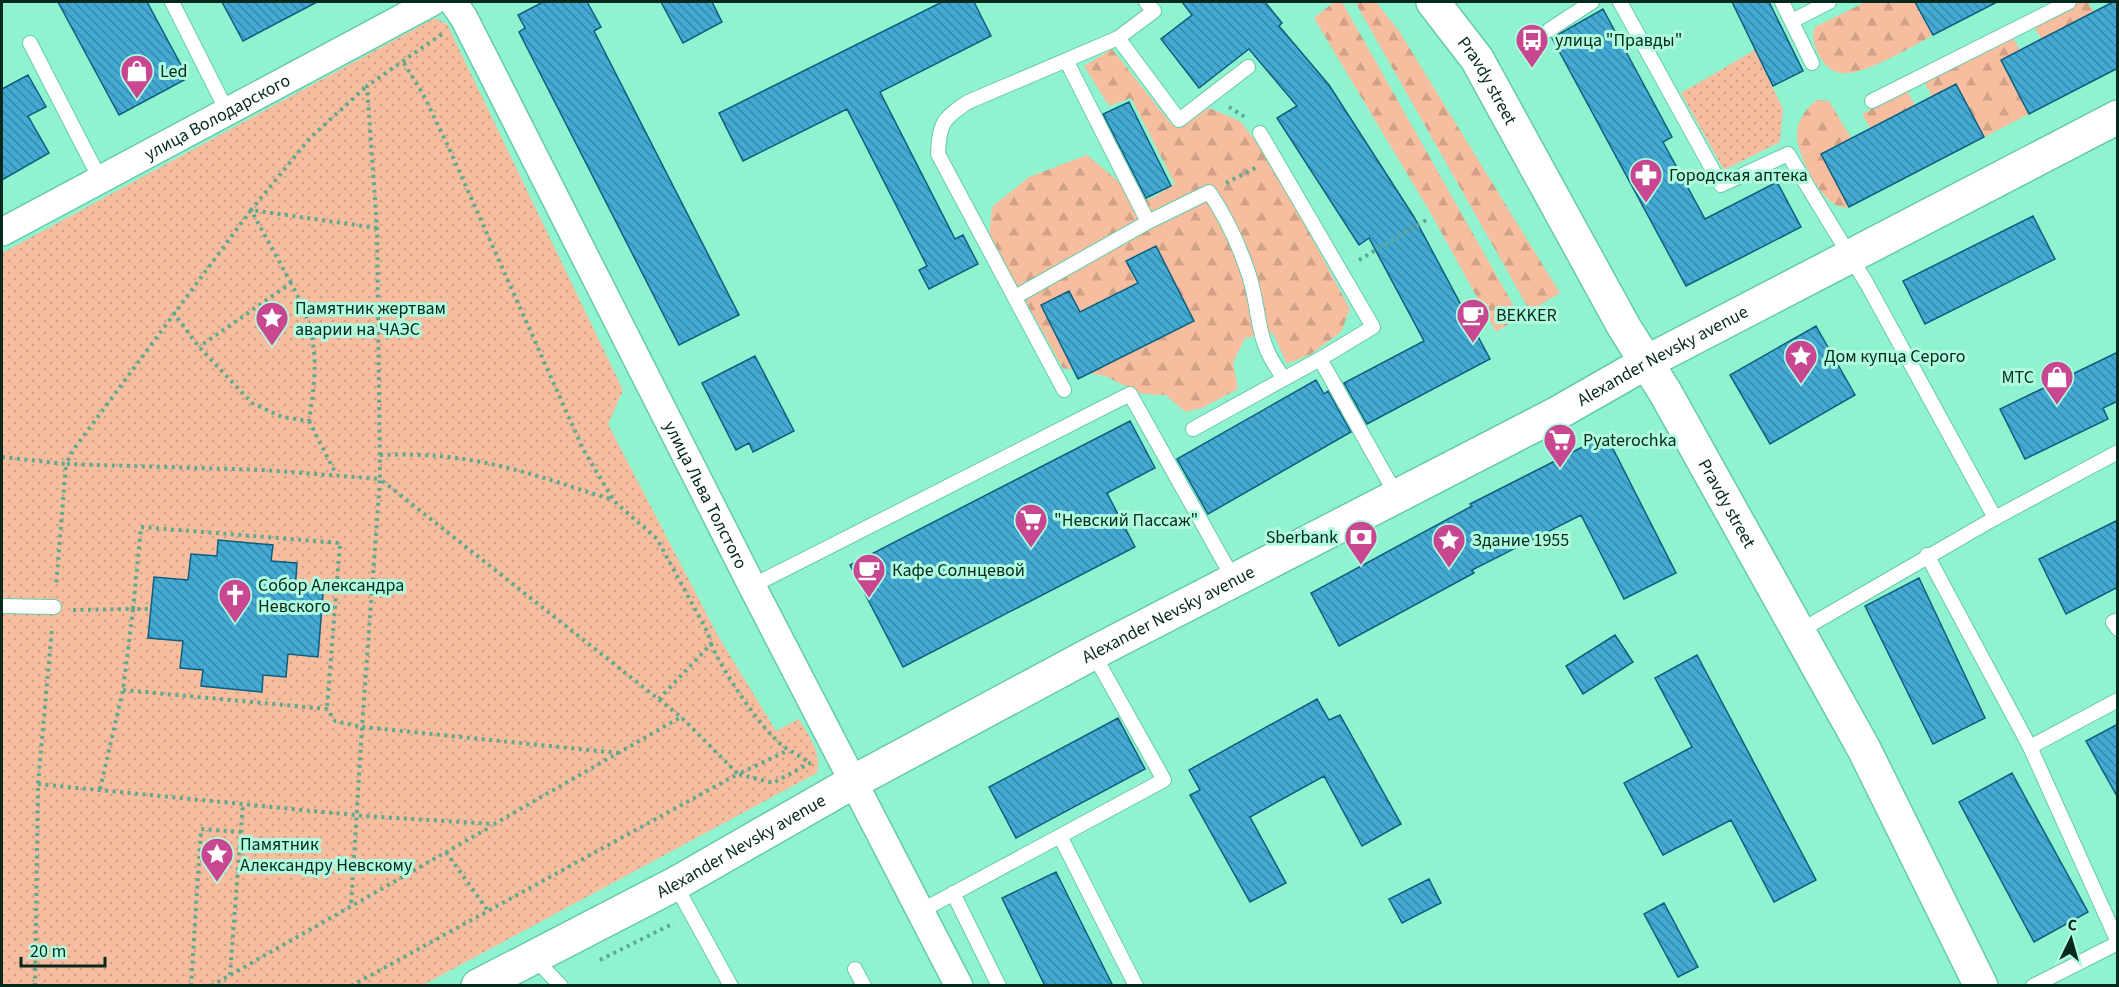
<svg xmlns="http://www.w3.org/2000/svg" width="2119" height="987" font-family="'Source Sans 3',sans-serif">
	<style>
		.forest { fill: url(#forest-firs) }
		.park { fill: url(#park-dots) }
		.building { fill: url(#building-back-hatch); stroke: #0d5f7d; stroke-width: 1.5 }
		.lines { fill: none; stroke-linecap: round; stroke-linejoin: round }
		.lane-casing { stroke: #67caa8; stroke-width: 16 }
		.street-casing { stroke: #67caa8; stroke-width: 30 }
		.secondary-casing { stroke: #67caa8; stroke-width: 36 }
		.path { stroke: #5eaa8f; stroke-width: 4; stroke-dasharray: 3 4.5; stroke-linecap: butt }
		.lane { stroke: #fff; stroke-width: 14 }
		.street { stroke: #fff; stroke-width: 27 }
		.secondary { stroke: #fff; stroke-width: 33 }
		.labels { text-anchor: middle; stroke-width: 6; stroke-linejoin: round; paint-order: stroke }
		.poi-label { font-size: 18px; fill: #06281d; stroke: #affcdf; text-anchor: start }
		.street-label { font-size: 18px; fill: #06281d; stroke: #affcdf }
	</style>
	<defs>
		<pattern id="forest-firs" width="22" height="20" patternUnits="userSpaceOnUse" patternTransform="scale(1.5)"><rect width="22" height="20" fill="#f7bd9f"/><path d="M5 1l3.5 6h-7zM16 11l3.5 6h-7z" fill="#d2a288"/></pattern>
		<pattern id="park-dots" width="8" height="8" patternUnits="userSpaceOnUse" patternTransform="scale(1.5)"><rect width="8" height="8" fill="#f7bd9f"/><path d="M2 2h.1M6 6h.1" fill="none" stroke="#d2a288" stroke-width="1.8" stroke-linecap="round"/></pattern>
		<pattern id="building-back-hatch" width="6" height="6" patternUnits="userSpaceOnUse" patternTransform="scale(1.5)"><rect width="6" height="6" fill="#44a9d3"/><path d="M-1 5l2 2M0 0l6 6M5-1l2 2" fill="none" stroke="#378aab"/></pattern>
	</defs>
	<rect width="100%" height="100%" fill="#8ff3cf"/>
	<path class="forest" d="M1334,2H1342L1520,317L1496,332L1433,217L1314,18Z
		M1355,2H1376L1399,31L1560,293L1530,311Z
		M1866,2H1915L1933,35C1913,46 1863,76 1842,73C1831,72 1826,66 1820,57C1814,47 1811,38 1815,27Z
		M2077,2H2088L2094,12L2041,39L2033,24Z
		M2012,36L2020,50L2001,61L2029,114L1984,137L1956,84L1932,96L1924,82Z
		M1112,49L1172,125L1182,127L1209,108L1240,121L1261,148L1283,184L1350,309L1341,332L1311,354L1287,364L1273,333L1245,338L1233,363L1238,389L1202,408L1185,412L1166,395L1142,394L1105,376L1063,368L989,236L992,207L1029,177L1087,155L1118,181L1149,200L1175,184L1131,98L1109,106L1084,66Z
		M1907,91L1915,105L1870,128L1862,114Z
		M1817,100L1829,101L1851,138L1821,154L1849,207C1825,213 1798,157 1797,136C1797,121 1805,109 1817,100Z"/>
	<path class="park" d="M435,18L447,24L623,390L608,424L718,636L776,731L799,719C809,736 822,753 817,773L423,985L2,986V253Z
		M1755,50L1783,109L1780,142L1724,170L1681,93Z"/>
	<path class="building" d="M58,2H147L188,78L119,115Z
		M222,2H317L243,41Z
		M543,2H587L601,27L594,31L739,315L679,345L519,32L525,28L518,15Z
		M661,2H712L722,22L683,43Z
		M942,2H974L991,36L880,92L955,239L963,235L978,264L929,289L919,270L927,266L847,109L743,161L719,113Z
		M1182,2H1265L1282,23L1279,26L1329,85L1414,217L1490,359L1367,424L1344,383L1424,341L1369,238L1359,245L1277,118L1297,106L1249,49L1199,88L1161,39L1192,15Z
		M1732,2H1769L1803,71L1773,86Z
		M1915,2H1997L1933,35Z
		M2113,2H2118V68L2029,114L2001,60Z
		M1603,9L1672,137L1663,142L1705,219L1777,182L1801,227L1686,286L1552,38Z
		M28,75L46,107L28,116L49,153L2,180V89Z
		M1956,84L1984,137L1849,207L1821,154Z
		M1129,102L1171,186L1146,198L1103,114Z
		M2033,216L2055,259L1925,324L1903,281Z
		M1156,246L1194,321L1078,379L1041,305L1069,291L1080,312L1138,283L1126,261Z
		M1816,326L1855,395L1770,444L1730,375Z
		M2118,352V401L2103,408L2108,419L2025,459L2000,409Z
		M755,356L794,431L753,452L749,443L736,450L702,383Z
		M1316,380L1324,394L1328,391L1351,432L1208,514L1177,459Z
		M1130,421L1155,468L1107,493L1135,547L903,667L850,565Z
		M1606,435L1676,573L1624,599L1581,515L1472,570L1474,573L1339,646L1311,593L1472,506L1470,504Z
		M2118,520V587L2066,614L2039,559Z
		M218,540L273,545L271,561L297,563L295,591L323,593L318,657L288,654L286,677L263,675L262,692L201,686L203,670L180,668L183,641L148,638L154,577L188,580L191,554L217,556Z
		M1919,578L1985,718L1933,744L1865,606Z
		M1615,635L1633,662L1583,694L1566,666Z
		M1697,655L1816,880L1774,902L1731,820L1663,855L1624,783L1692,747L1655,678Z
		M1317,699L1329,720L1340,715L1401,824L1362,846L1324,776L1250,817L1286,883L1250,902L1190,795L1200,790L1189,770Z
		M1118,718L1145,769L1016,838L989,787Z
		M2118,724V798L2086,741Z
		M2012,773L2088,912L2034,942L1959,802Z
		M1056,872L1113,986H1045L1002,898Z
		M1429,879L1441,903L1402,923L1389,899Z
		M1664,903L1698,967L1678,977L1644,914Z"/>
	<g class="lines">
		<g class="lane-casing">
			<path id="lane" d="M172,2L227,111
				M1146,2L1154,11L1118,38L1179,120L1248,67
				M1620,2L1721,185L1788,154L1867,284L1995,518L1798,632
				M1782,2L1812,63
				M1792,21L1829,2
				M1549,30L1592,2
				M30,43L100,179
				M1066,60L1148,222
				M1872,101L2069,2
				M1260,133L1373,327L1320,359L1397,496
				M1015,297L1148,222L1209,192C1227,218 1239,245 1249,275C1262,317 1254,340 1284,378
				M1064,390L938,154C939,124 943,118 968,102L1118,38
				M1193,429L1320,359
				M1995,518L2118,452
				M1927,555L2030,747L2118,942
				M752,586L1130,394L1234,580
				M2,606L54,607
				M2118,620L2113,622L2118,629
				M2030,747L2118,700
				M1060,836L1136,986
				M675,884L731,986
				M953,893L999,986
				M919,912L1164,780L1093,653
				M533,957L561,986
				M855,969L864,986
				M2033,986L2118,943"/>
		</g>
		<g class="street-casing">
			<g id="street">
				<path id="s1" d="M453,2L464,18L752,586L959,986"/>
				<path id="s2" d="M2,232L432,2"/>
			</g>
		</g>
		<g class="secondary-casing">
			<g id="secondary">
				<path id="s3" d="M1433,2L1477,59L1624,327L1665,392L1864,749L1981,986"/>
				<path id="s4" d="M478,986L675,884L855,781L1093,653L1556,414L1647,362L2118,117"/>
			</g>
		</g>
		<path class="path" d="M1522,50L1533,41
			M404,63L424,96L448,146L583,449L614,501L657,539L708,633L711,644L659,699
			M1229,107L1248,119
			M1226,183L1257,167
			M377,228L251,210L74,449L66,464L264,470L380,479L377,228L367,86L442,34
			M1359,260L1428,219
			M291,283L251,210L310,138L367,86
			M173,312L199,347L252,403L282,417L309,421C318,364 319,335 291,283L199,347
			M309,421L336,474
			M380,455C473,451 528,473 613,500
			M2,457L66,464L56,587
			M73,610L133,609L141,527L340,543L327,709
			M711,644C722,670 760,728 783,746C792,752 801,757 810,763
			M123,690L327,709L335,721L362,727L351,906
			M619,753L362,727L380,479L681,717
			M38,784L364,816L494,824L681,717L738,774L789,750
			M100,789L123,690L133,609H151
			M446,852L488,911
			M600,960L674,923
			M230,975L243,803
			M35,986L38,784L52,628
			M191,986L201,829L241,832
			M211,986L492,826
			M351,986L738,774L773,783L814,761"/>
		<use href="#lane" class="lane"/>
		<use href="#street" class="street"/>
		<use href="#secondary" class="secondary"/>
	</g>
	<defs>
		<g id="bus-pin" transform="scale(1.725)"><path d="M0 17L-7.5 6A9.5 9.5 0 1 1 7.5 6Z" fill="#c84790" stroke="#affcdf"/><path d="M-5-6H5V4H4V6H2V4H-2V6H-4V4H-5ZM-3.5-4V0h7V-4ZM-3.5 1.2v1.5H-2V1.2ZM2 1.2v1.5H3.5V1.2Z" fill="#fff"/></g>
		<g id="shop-pin" transform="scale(1.725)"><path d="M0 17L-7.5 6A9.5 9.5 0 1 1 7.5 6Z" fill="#c84790" stroke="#affcdf"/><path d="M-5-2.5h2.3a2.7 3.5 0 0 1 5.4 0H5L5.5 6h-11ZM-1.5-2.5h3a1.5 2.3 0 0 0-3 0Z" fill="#fff"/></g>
		<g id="pharmacy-pin" transform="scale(1.725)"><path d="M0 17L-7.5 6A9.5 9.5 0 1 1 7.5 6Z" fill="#c84790" stroke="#affcdf"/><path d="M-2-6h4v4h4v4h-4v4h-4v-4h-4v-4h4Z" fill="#fff"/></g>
		<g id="cafe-pin" transform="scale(1.725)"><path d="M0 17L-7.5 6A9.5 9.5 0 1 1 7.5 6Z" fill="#c84790" stroke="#affcdf"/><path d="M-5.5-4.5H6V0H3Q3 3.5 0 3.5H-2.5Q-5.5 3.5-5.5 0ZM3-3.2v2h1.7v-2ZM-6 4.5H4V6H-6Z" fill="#fff"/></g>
		<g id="sight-pin" transform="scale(1.725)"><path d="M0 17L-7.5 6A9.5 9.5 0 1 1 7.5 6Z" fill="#c84790" stroke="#affcdf"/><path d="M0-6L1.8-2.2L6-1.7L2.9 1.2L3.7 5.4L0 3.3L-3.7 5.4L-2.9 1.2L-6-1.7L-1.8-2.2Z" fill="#fff"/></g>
		<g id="supermarket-pin" transform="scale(1.725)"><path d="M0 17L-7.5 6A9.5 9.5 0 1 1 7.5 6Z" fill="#c84790" stroke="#affcdf"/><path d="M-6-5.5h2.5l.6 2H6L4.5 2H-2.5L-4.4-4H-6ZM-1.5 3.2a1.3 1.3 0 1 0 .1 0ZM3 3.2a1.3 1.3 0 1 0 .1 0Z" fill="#fff"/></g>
		<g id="bank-pin" transform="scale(1.725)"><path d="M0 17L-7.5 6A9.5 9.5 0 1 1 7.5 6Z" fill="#c84790" stroke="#affcdf"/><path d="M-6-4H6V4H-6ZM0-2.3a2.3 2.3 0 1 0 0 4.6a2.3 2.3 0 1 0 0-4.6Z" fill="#fff"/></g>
		<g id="church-pin" transform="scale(1.725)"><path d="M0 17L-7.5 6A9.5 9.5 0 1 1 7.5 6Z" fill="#c84790" stroke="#affcdf"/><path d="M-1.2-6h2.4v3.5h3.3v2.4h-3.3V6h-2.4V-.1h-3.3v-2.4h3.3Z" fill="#fff"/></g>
	</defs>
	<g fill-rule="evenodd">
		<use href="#bus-pin" x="1532" y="40"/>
		<use href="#shop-pin" x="137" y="71"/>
		<use href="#pharmacy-pin" x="1646" y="175"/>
		<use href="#cafe-pin" x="1473" y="315"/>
		<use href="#sight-pin" x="272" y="318"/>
		<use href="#sight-pin" x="1801" y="356"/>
		<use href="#shop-pin" x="2057" y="377"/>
		<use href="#supermarket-pin" x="1560" y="440"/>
		<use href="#supermarket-pin" x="1031" y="520"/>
		<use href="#bank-pin" x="1361" y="537"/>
		<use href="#sight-pin" x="1449" y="540"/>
		<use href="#cafe-pin" x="869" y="570"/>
		<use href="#church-pin" x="235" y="595"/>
		<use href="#sight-pin" x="217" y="854"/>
	</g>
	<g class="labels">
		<g class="poi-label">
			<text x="1555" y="46">улица "Правды"</text>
			<text x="160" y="77">Led</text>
			<text x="1669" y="181">Городская аптека</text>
			<text x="295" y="314">Памятник жертвам<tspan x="295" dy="21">аварии на ЧАЭС</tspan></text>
			<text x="1496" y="321">BEKKER</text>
			<text x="1824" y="362">Дом купца Серого</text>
			<text x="2034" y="383" text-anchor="end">МТС</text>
			<text x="1583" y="446">Pyaterochka</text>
			<text x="1054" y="526">"Невский Пассаж"</text>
			<text x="1338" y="543" text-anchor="end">Sberbank</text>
			<text x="1472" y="546">Здание 1955</text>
			<text x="892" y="576">Кафе Солнцевой</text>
			<text x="258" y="591">Собор Александра<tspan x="258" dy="21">Невского</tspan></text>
			<text x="240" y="850">Памятник<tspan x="240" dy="21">Александру Невскому</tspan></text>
		</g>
		<g class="street-label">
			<text dy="6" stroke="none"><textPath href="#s3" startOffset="96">Pravdy street</textPath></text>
			<text dy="6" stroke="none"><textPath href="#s2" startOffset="244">улица Володарского</textPath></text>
			<text dy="6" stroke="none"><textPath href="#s4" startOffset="1342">Alexander Nevsky avenue</textPath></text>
			<text dy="6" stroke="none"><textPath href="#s1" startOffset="554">улица Льва Толстого</textPath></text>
			<text dy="6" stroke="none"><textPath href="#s3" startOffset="582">Pravdy street</textPath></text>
			<text dy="6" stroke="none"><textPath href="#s4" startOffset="784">Alexander Nevsky avenue</textPath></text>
			<text dy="6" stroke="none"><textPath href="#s4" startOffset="298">Alexander Nevsky avenue</textPath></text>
		</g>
	</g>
	<rect width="2119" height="987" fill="none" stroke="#06281d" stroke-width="6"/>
	<g transform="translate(2071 939) rotate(5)" stroke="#affcdf" stroke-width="4.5" paint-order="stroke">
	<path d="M0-4.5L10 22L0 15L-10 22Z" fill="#06281d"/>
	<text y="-9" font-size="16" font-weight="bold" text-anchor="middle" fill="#06281d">С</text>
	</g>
	<path d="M21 957v9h84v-9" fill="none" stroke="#06281d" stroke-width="3"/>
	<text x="30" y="957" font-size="18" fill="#06281d" stroke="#affcdf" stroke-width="4.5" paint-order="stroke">20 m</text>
</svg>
